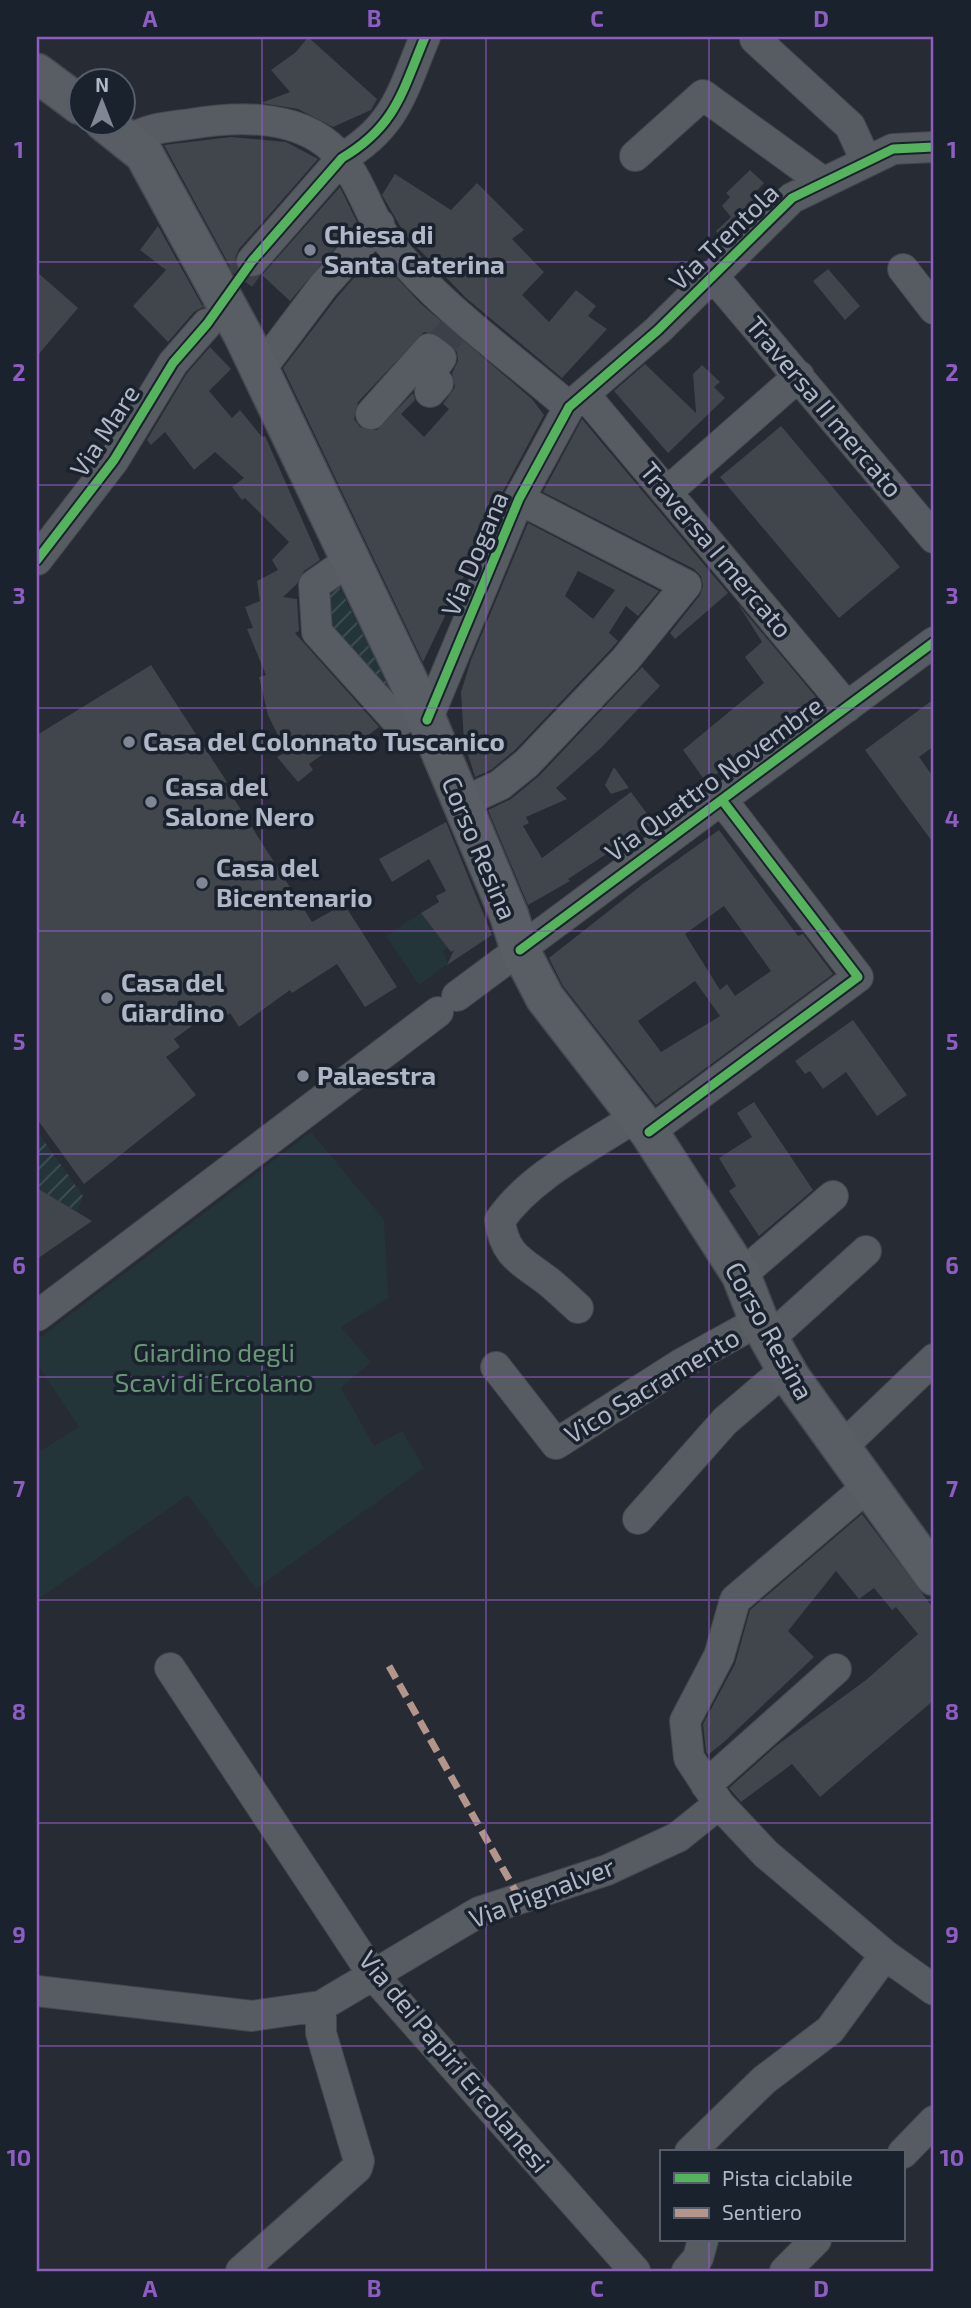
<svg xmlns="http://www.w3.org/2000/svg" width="971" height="2308" font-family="'Exo 2',sans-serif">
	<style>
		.park { fill: #243539 }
		.garden { fill: url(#garden-furrows) }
		.building { fill: #41454c; fill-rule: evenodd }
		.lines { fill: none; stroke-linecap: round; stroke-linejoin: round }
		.minor-tunnel { stroke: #3c4049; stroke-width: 30; stroke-dasharray: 30 15; stroke-linecap: butt }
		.minor-casing { stroke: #43464d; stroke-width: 32 }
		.major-casing { stroke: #444850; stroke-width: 41 }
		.minor { stroke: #575b62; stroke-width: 30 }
		.major { stroke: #595d64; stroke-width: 38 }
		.quiet { stroke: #b2968c; stroke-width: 7; stroke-dasharray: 14 7; stroke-linecap: butt }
		.cycleway-casing { stroke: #1a222e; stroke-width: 13 }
		.cycleway { stroke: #56b35d; stroke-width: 9 }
		.grid { fill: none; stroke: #8e5dc1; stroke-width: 2; stroke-opacity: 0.55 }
		.poi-dot { fill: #808693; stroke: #1a222e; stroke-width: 2.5 }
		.labels { text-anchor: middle; stroke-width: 7; stroke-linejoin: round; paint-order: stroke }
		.poi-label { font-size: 26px; font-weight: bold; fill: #b0b7c6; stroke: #1a222e; text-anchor: start }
		.street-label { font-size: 26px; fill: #b0b7c6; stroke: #1a222e }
		.park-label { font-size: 26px; fill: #679774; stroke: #1a222e }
		.neatline { fill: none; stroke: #8e5dc1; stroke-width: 2.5 }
		.grid-label { font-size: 23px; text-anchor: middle; font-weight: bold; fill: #8e5dc1 }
	</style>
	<defs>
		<pattern id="garden-furrows" width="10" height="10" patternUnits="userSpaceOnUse" patternTransform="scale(1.75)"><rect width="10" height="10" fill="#243539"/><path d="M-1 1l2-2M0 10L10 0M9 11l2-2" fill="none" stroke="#415054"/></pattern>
	</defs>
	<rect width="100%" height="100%" fill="#272b33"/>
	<path class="park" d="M421,913L448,947L443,951L448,964L419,985L386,936Z
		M311,1132L384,1220L388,1298L341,1327L371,1362L341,1388L374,1446L402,1431L424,1468L256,1589L188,1495L37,1600V1453L79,1427L37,1364V1340Z"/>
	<path class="garden" d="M334,576L393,696L335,644L323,612Z
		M37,1131L83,1196L77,1212L37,1188Z"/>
	<path class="building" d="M308,37L377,99L371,110L333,127L298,109L261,103L290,92L271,70L296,52Z
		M231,137L286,142L318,159L239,249L235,258L237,269L233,272L164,145Z
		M750,170L764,183L751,197L760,205L724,240L716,231L731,217L722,206L730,197L726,193Z
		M395,174L451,210L477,183L524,230L512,239L544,272L522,295L549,322L576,290L596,306L588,316L607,329L562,378L466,298L406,236L382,195Z
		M340,187L357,222L290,301L262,275Z
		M158,226L203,307L194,312L168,342L133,306L166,270L140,250Z
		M375,254L420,303L532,399L544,415L503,491L469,573L466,572L423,662L283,368L338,296ZM424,332L439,335L457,352L458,361L452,373L455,387L443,404L449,409L424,437L401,414L415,400L413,393L377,430L360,427L354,419L358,402Z
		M828,269L860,306L845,320L813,281Z
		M37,272L78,308L37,356Z
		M210,347L231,369L209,391L232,418L240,410L262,437L265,436L320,560L304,571L297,584L283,597L297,599L299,631L295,633L379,727L362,740L354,732L309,764L313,770L298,782L277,757L286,752L268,715L259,677L266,675L247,629L253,628L245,607L260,601L257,581L278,570L272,560L289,542L245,498L242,500L232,487L244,478L215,452L194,470L165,432L151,445L147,440L187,373Z
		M645,364L696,413L693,374L702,365L720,382L714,387L725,398L668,453L614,391Z
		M582,419L728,593L675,639L670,633L700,595L703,586L701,576L694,569L543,492Z
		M781,426L900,567L839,618L720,477Z
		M528,523L659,591L638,616L626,606L609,633L618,641L612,648L515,750L491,770L475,777L464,742L461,692L471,660ZM578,571L615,590L593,619L565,596Z
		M738,604L816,697L706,782L683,750L764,683L745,657L762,642Z
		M151,665L227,782L224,783L312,922L344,904L397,987L365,1007L337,964L292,993L290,990L239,1027L230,1013L214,1023L208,1014L174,1039L180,1047L166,1057L196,1095L84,1184L37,1119V735Z
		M642,667L660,686L601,748L556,788L567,799L526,817L529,823L523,826L542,858L631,792L654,823L568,879L570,881L528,905L488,810L511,799L540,775Z
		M934,699V746L919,757L934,778V844L865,750Z
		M614,767L629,788L611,794L605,785Z
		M446,822L492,935L447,965L454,950L451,952L421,913L439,902L436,896L446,891L429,859L392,882L379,859Z
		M719,830L798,936L803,934L833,974L656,1105L563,986L549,958L643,884ZM724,906L771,971L735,996L727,984L720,990L685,934ZM695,981L720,1016L661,1052L638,1021Z
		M853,1020L907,1095L877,1116L846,1072L823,1089L810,1071L805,1074L795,1061Z
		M754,1102L813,1190L759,1236L729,1191L736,1186L719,1158L752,1137L737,1113Z
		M37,1188L92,1221L37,1259Z
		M862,1514L934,1609V1700L820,1797L792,1764L741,1802L729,1788L776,1746L866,1680L918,1634L896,1607L892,1610L874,1588L859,1599L836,1571L788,1631L814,1657L724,1742L708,1755L706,1752L703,1724L735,1664L750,1610Z"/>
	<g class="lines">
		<path class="minor-tunnel" d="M214,315L252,261
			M438,347L457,326"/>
		<g class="minor-casing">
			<path id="minor" d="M757,37L755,39L850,126L866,161
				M129,140C148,128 168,127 190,124C240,116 306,113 342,159C363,185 371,221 392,247C441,308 510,356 569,407
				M635,156L703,95L823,182
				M252,261L342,158C396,126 402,92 425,37
				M903,269L934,309
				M713,276L934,538
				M260,370L324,285L379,224
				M584,394L847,707
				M371,414L429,349L441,358L429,374L438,383L430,392
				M667,492L799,376
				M37,560L114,460L173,363L207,324
				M350,560L314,585L317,632L398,722L421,708
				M427,720L519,499L569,407L658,330L792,198L893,149L934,147
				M461,803L500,785L527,763L625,660L686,585L519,499
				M457,996L934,642
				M649,1132L858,977L722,800
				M741,1275L833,1196
				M578,1308C569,1300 559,1290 549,1282C524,1262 504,1257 500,1220C531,1175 592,1146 637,1116
				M37,1316L438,1012
				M769,1339L866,1251
				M496,1367L556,1444L681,1364L759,1321
				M840,1449L934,1359
				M867,1487L735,1600L719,1656L685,1721L689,1758L719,1804L766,1854L885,1955L934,1990
				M638,1519L725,1421L786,1369
				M170,1668L373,1975L635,2271
				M706,1785L836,1669
				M37,1991L252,2016L321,2006L479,1912L607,1870L678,1837L719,1804
				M690,2152L764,2080L830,2030L885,1955
				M903,2153L934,2121
				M241,2271L357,2168L359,2161L321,2033V2006
				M687,2271L698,2258L703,2240
				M785,2271L816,2240"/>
		</g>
		<g class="major-casing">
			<path id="major" d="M37,73L80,105
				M104,122L144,154L243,335L427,720L509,915L520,950L545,998L649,1132L741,1275L759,1321L791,1378L934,1576"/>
		</g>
		<use href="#minor" class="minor"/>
		<use href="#major" class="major"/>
		<path class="quiet" d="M389,1666L520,1899"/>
		<g class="cycleway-casing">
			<path id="cycleway" d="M37,560L114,460L173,363L207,324L252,261L342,158C396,126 402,92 425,37
				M427,720L519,499L569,407L658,330L792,198L893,149L934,147
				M520,950L934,642
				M649,1132L858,977L722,800"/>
		</g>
		<use href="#cycleway" class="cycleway"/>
	</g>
	<path class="grid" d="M262,37V2271M486,37V2271M709,37V2152M37,262H934M37,485H934M37,708H934M37,931H934M37,1154H934M37,1377H934M37,1600H934M37,1823H934M37,2046H934M709,2240V2271"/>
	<g class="poi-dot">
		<circle cx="310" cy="250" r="7"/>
		<circle cx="129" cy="742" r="7"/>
		<circle cx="151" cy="802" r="7"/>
		<circle cx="202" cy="883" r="7"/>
		<circle cx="107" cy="998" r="7"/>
		<circle cx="303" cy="1076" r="7"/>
	</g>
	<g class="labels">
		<g class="poi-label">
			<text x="324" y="244">Chiesa di<tspan x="324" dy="30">Santa Caterina</tspan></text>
			<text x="143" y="751">Casa del Colonnato Tuscanico</text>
			<text x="165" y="796">Casa del<tspan x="165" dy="30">Salone Nero</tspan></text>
			<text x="216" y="877">Casa del<tspan x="216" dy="30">Bicentenario</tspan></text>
			<text x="121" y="992">Casa del<tspan x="121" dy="30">Giardino</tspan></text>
			<text x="317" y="1085">Palaestra</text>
		</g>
		<g class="street-label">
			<text transform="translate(724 237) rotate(-44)" y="9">Via Trentola</text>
			<text transform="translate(824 407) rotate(50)" y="9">Traversa II mercato</text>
			<text transform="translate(105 431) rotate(-57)" y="9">Via Mare</text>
			<text transform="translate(716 550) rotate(50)" y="9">Traversa I mercato</text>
			<text transform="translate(475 554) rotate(-67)" y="9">Via Dogana</text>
			<text transform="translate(714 779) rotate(-36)" y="9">Via Quattro Novembre</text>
			<text transform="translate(479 848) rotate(67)" y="9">Corso Resina</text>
			<text transform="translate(769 1331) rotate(61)" y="9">Corso Resina</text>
			<text transform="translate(652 1386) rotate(-31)" y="9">Vico Sacramento</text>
			<text transform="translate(542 1893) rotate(-21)" y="9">Via Pignalver</text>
			<text transform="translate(454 2062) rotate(50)" y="9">Via dei Papiri Ercolanesi</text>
		</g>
		<g class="park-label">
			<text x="214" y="1362">Giardino degli<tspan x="214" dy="30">Scavi di Ercolano</tspan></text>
		</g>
	</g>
	<rect width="971" height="2308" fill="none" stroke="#1a222e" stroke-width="77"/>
	<rect x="660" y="2150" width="245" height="91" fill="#1a222e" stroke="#565e6b" stroke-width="2"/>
	<rect x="674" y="2173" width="35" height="10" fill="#56b35d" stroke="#565e6b" stroke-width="2"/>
	<text x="722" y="2186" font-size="21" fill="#b0b7c6">Pista ciclabile</text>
	<rect x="674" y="2208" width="35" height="10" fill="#b2968c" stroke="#565e6b" stroke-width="2"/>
	<text x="722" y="2220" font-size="21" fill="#b0b7c6">Sentiero</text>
	<g transform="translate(102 102)"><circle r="33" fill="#1a222e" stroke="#565e6b" stroke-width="2"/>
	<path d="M0-5L12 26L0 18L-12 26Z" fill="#808693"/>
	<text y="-10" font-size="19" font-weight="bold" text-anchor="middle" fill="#b0b7c6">N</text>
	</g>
	<rect x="38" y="38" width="894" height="2232" class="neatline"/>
	<g class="grid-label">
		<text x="150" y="27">A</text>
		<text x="374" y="27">B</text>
		<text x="597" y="27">C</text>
		<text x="821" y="27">D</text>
		<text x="19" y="158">1</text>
		<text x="952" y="158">1</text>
		<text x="19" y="381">2</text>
		<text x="952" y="381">2</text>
		<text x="19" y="604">3</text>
		<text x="952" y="604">3</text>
		<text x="19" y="827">4</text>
		<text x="952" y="827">4</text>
		<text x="19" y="1050">5</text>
		<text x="952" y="1050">5</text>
		<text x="19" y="1274">6</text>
		<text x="952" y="1274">6</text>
		<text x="19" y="1497">7</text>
		<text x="952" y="1497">7</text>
		<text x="19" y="1720">8</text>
		<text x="952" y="1720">8</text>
		<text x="19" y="1943">9</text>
		<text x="952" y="1943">9</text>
		<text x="19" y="2166">10</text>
		<text x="952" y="2166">10</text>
		<text x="150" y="2297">A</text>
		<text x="374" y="2297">B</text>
		<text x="597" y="2297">C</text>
		<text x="821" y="2297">D</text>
	</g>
</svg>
